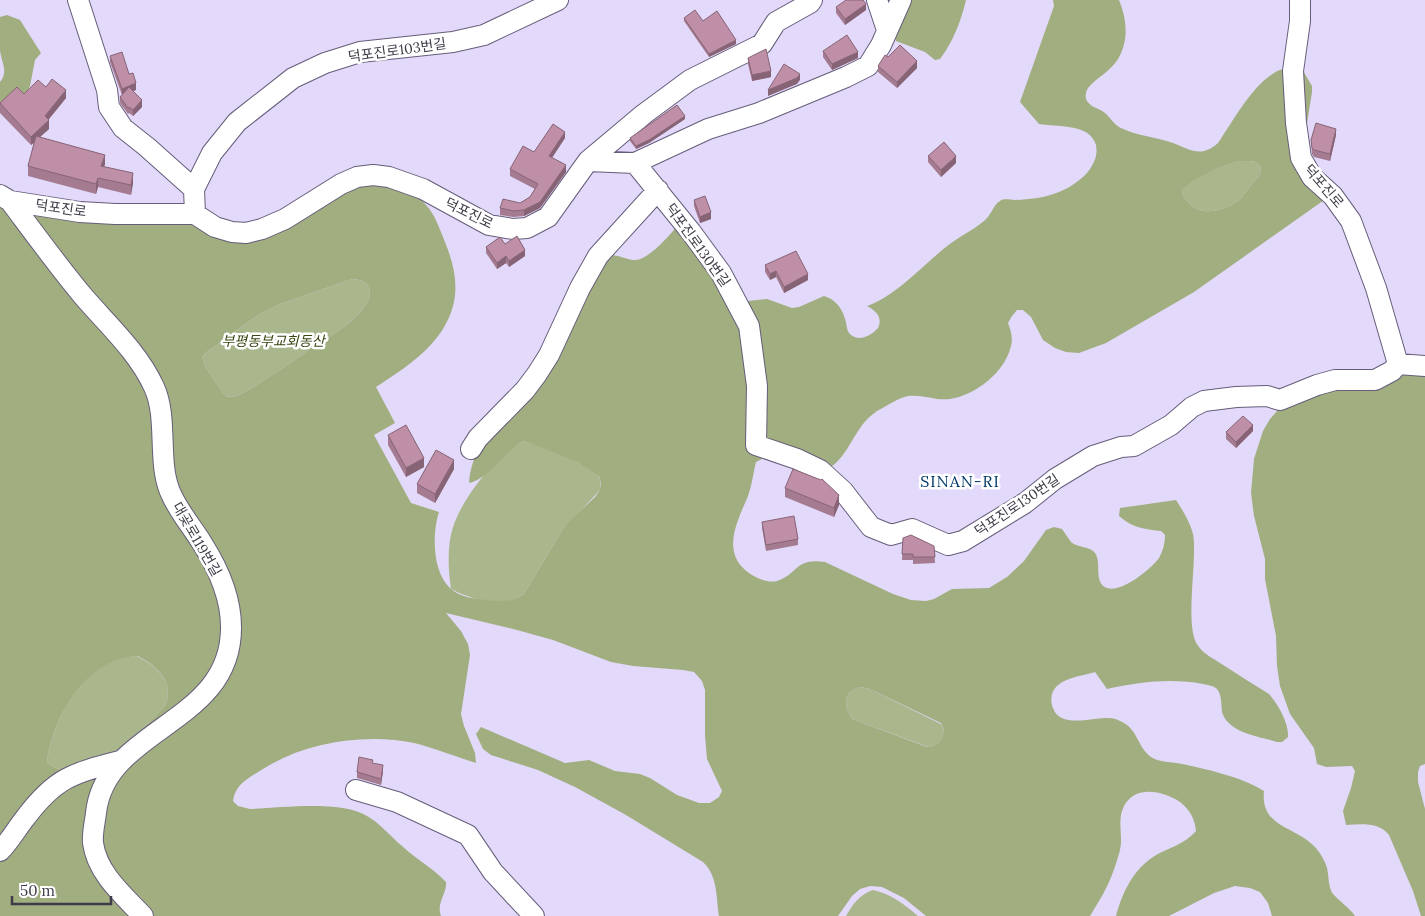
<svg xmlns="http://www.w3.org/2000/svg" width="1425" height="916" font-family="Lora,'Noto Sans KR',serif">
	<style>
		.green { fill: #aab78d }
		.forest { fill: #a0ae80; fill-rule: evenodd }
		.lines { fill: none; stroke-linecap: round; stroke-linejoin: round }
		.minor-casing { stroke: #665d7a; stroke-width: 22 }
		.minor { stroke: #fff; stroke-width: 20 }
		.wall { fill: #a47b90 }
		.shaded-wall { fill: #866476 }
		.building { fill: #bf8fa8; stroke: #866476 }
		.labels { text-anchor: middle; stroke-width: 5; stroke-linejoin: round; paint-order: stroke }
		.street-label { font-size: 14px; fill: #3e3a47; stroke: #fff }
		.park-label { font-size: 14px; font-style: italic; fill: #394611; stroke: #fff }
		.quarter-label { font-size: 16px; letter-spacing: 1px; fill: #003a6a; stroke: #fff }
	</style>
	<rect width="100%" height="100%" fill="#e3d9fa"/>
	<path class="green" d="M1242,161C1248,161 1256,160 1260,166C1264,174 1254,181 1250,186C1246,191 1243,197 1238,201C1225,211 1200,217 1189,203C1185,199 1182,196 1182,190C1197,176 1222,164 1242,161Z
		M352,279C374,280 374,296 362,310C348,327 328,337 310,349C291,363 273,375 253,387C247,391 239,396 232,397C232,397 225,396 225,396L206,368L202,357L208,351L261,313L280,304Z
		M524,441C542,448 587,461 598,475C601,480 601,485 600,490L561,532L524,594C503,609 472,600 451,589C448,569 447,546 453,527C462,499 497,453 524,441Z
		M137,656C158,667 175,682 165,706L124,747L102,758L69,770H60L47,763C52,717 87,658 137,656Z
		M861,687L870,689L941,724L944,729C943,739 939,747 928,747L852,719C843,705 843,691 861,687Z
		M873,890C891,894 904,904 918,916H846C853,904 859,895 873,890Z"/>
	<path class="forest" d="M911,0H966C961,21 953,42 940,59L935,60L925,52L896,41L894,35Z
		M1053,0H1119C1127,19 1129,41 1118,59C1110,72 1096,78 1088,88C1086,91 1085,96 1086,99C1089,107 1099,108 1105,113C1111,118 1114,125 1121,128C1138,136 1156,137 1173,143C1191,150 1201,158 1218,143C1233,121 1257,76 1283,69C1290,67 1295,68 1302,69L1312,86V92L1303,148L1327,198L1194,292L1106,343L1079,353L1066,352L1055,348L1043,340L1031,317L1023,310H1017L1012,316L1008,323C1011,331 1013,338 1011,346C1005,372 976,395 950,399C936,401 923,394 908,396C898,398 887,406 877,411C853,427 851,455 828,469L766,457L756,462C753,474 752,485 748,496C737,522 719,555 752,575C759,579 768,583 777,581C799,574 794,558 825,562L893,594L911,600L926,601L934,599L952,589L989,588L1007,577L1024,561L1046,530L1054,527L1062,529C1065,533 1068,538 1071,542C1078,548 1090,546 1095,553C1102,562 1093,583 1107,588C1122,593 1151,569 1159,558C1163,551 1165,543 1165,535L1161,531C1144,529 1133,528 1119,516L1120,508L1176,500C1183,511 1190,522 1193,534C1198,561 1183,630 1199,647C1204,654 1214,659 1220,663C1237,674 1253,684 1269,694C1278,704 1289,723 1288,737L1282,742H1277C1258,736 1228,733 1222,712C1221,705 1222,695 1217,689C1214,686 1208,685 1203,684C1171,678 1139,682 1107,689L1095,672C1082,676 1057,678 1052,694C1051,698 1051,704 1053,708C1060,729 1093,717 1109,718C1112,718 1117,719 1120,721C1138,728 1137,747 1151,757C1159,762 1169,762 1177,763C1202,768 1243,777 1264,791C1260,828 1296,826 1316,848C1321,854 1325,861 1327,868C1329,876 1328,887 1333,894C1340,902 1349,907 1355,916H1272L1268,903L1260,892L1250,888L1235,886L1214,893L1169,916H1116C1122,894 1132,871 1153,857C1167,848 1184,845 1196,831C1195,819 1190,810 1180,802C1162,790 1131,784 1122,811C1118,824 1123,837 1120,850C1116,865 1110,882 1102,896C1098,903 1094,909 1090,916H926L904,898L882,887L870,886L860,889L852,896L838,916H719C716,897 718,876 703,862L626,815L575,787L538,770L491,755L483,749L476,734L481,727L565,763L589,760L615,771L640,774L650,778L677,795L699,803H710L719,797L722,791L707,759L705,735V690L702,681L694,672L683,670L633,666L611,662L553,640L517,630L446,613L461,631L468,644L470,655L461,714L464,726L475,753L476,763C456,757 435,748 414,743C366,733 305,742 263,769C250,777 235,784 233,801L238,806L250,809C282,808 340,800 367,816C380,823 390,836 402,846C416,859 433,868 446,882C447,894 436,903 441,916H0V203L194,223L222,237L348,189C354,187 360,185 366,184C386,181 413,189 426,205C435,214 440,230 445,242C453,262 459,284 453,306C443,344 407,367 376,387L395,423L374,435L411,503L439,512C432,533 432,573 451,589C460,597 475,599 487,600C501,602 512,602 524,594L561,532L569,522L595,497L600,490L601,483L599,476L578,462L524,441C503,451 491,478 469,483C470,467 475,456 482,442L610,255C619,255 625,259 633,260C647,262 670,235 678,225L744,300L748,301L767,299L792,308L799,307L824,296C835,299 842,308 845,319C847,324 846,330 850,334C859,343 872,335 878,328C883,317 876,311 867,306C896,296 922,266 946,247C958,237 972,231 984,221C991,216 993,205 1000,201C1004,198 1010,200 1015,200C1042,199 1067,194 1087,173C1094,164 1098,156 1096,145C1090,123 1056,127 1039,124L1020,102L1054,6ZM1242,161C1248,161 1256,160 1260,166C1264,174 1254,181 1250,186C1246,191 1243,197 1238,201C1225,211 1200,217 1189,203C1185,199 1182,196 1182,190C1198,176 1222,164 1242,161ZM352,279C374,280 374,296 362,310C348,327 328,337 310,349C291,363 273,375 253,387C247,391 239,396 232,397C231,397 225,396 225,396L206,368L202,357L208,351L261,313L280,304ZM138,656C158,667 175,682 165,706L124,747L102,758L69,770H60L47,763C52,717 87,658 138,656ZM861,687L870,689L941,723L944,729C943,739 939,747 927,747L852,719C843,705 843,691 861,687Z
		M7,15L20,20L41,53L35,60L30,86L23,99L0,107V82C9,71 1,62 0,50C0,39 0,28 0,17Z
		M1406,371H1425V764L1420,766L1418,772V782L1425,809V916H1421L1413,891L1389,835C1379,822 1362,824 1346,825L1343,811L1351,788L1355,771L1352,766L1326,767L1317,764L1314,748L1290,714L1280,686L1277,666L1276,636L1265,579V559L1254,516L1251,493L1254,459L1263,431L1270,419L1277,411L1297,398Z"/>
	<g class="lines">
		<g class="minor-casing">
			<path id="minor" d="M78,0L107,90L109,107L123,128L147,147L194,189
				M877,0L887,30
				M1300,0V21L1293,71L1296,123L1301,158L1312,177L1333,196L1351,221L1376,288L1398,364
				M588,161L644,114L690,80L762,44L776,22L810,3L812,0
				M635,163L691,232L721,273L749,326L757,386L756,445L797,459L820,470L843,491L871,527L891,535L912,529L948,545L963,541L1025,503L1055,479L1093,456L1121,447L1134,446L1171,425L1192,407L1204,401L1236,397L1267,396L1280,400L1317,385L1335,380H1375L1392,371L1398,364
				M0,195L10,201L80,212L115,214H195L215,227L232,232L246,233L262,229L285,219L341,184L357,177L373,175L389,177L423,189L489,225L513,229L527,228L548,217L588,161L635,163L708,129L759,113L846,77L868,66L881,45L901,0
				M10,201C34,233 58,266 83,296C108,325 138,352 154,387C169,419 156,465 172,496C180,513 192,527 202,543C218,568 231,597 231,627C232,725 105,727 96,813C95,822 92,833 93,843C97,873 123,895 143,916
				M195,214L194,189L212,153L237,122L293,78L325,63L360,52L453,42L484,35L558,0
				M1398,364L1425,366
				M471,449L478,438L525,390L537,374L549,355L580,288L598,256L658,190
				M356,790L397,802L468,835L493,872L534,916
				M0,851C10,841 17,828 26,817C56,777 74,773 120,761"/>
		</g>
		<use href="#minor" class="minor"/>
	</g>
	<path class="wall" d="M836,7L866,10L845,25L836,13Z
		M684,18L703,21L736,44L709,57L684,21Z
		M823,51L858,58L832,70L823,57Z
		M110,56L129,74L136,90L133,91L142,107L133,116L129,113L128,114L120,103V97L122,95L110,62Z
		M888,57L917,68L897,88L878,72V66Z
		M748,58L771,77L752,81L748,64Z
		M46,87L66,98L48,120L49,129L40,137L105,164L104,167L133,183L131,195L98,187L96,194L28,176V166L34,143L31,145L0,113V103Z
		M685,119L649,143L636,149L630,141V138Z
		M1336,135L1330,161L1314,157L1312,154L1311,140Z
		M565,138L552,158L566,172L540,208L524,216L514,217L500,215V208L520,203L530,197L535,189L510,176V169L534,152Z
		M928,156L956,163L941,177L928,162Z
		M694,200L711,219L700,223L694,206Z
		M505,244L525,256L509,267L506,263L497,269L486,253V247Z
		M765,265L808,280L784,293L776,277L770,280L765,272Z
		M1253,431L1236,448L1226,439V432Z
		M388,435L424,467L406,477L388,445Z
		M454,469L435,503L417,493V484Z
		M785,488L839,505L834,517L785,497Z
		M762,522L798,539V545L766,551L762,528Z
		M903,538L934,546L935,563L913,564V560H902Z
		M383,771L381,785L357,778V772Z"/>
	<path class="shaded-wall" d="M866,4V10L845,25V19Z
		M736,40V44L709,57V54Z
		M858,52V58L832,70V64Z
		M917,61V68L897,88V82Z
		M771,71V77L752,81V75Z
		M800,74V80L797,84L768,96V90Z
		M136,83V90L122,95V89Z
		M66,90V98L45,124L49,120V129L31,145V137L45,116Z
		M142,100V107L133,116V110Z
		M685,116V119L649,143L636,149V146Z
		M1336,129V135L1330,161V154Z
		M565,132V138L549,162V156Z
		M105,155V164L101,175V166Z
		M956,156V163L941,177V170Z
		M566,165V172L540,208L524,216V210Z
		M133,173V183L131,195V185Z
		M98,178V187L96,194V184Z
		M711,212V219L700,223V217Z
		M525,250V256L509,267V261Z
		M506,256V263L497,269V263Z
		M776,271V277L770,280V274Z
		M808,274V280L784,293V287Z
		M1253,425V431L1236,448V442Z
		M424,458V467L406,477V468Z
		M454,460V469L435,503V494Z
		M839,495V505L834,517V508Z
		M383,765V771L381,785V779Z"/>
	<path class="building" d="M846,0H863L866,4L845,19L836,7Z
		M695,10L703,21L717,11L736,40L709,54L684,18Z
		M847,35L858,52L832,64L823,51Z
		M900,45L917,61L897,82L878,66L885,55L888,57Z
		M766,49L771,71L752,75L748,58Z
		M122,52L129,74L133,73L136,83L122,89L110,56Z
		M784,64L800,74L797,78L768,90Z
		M52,79L66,90L45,116L49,120L31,137L0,103L17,87L24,94L38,80L46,87Z
		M129,87L142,100L133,110L129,107L128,108L120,97Z
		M677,105L685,116L649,140L636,146L630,138Z
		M1316,123L1336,129L1330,154L1314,150L1312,148L1311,140Z
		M553,124L565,132L549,156L566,165L540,202L524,210L514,211L500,208L503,199L520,203L530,197L538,184L510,169L523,146L534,152Z
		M36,136L105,155L101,166L133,173L131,185L98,178L96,184L28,166Z
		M944,142L956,156L941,170L928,156Z
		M705,196L711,212L700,217L694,200Z
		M517,236L525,250L509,261L506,256L497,263L486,247L500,237L505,244Z
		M796,251L808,274L784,287L776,271L770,274L765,265Z
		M1243,416L1253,425L1236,442L1226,432Z
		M406,425L424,458L406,468L388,435Z
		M436,450L454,460L435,494L417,484Z
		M793,469L821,480L822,479L839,495L834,508L785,488Z
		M794,516L798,539L766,545L762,522Z
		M911,535L934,546L935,557H913V554H902L903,538Z
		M359,757L373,760L372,763L383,765L381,779L357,772Z"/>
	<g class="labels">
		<g class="street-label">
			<text transform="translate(397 50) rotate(-8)" y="5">덕포진로103번길</text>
			<text transform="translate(1324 186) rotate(49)" y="5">덕포진로</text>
			<text transform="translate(61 208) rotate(8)" y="5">덕포진로</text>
			<text transform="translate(469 213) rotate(26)" y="5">덕포진로</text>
			<text transform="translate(698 245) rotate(54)" y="5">덕포진로130번길</text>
			<text transform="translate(1017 505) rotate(-34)" y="5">덕포진로130번길</text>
			<text transform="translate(197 539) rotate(60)" y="5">대곶로119번길</text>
		</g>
		<g class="park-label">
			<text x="273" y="346">부평동부교회동산</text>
		</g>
		<g class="quarter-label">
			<text x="960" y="487">SINAN-RI</text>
		</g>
	</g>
	<path d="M12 896v8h99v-8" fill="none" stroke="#3e3a47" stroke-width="2.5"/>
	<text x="20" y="896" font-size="15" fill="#3e3a47" stroke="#ffffff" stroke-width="4" paint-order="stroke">50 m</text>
</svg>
